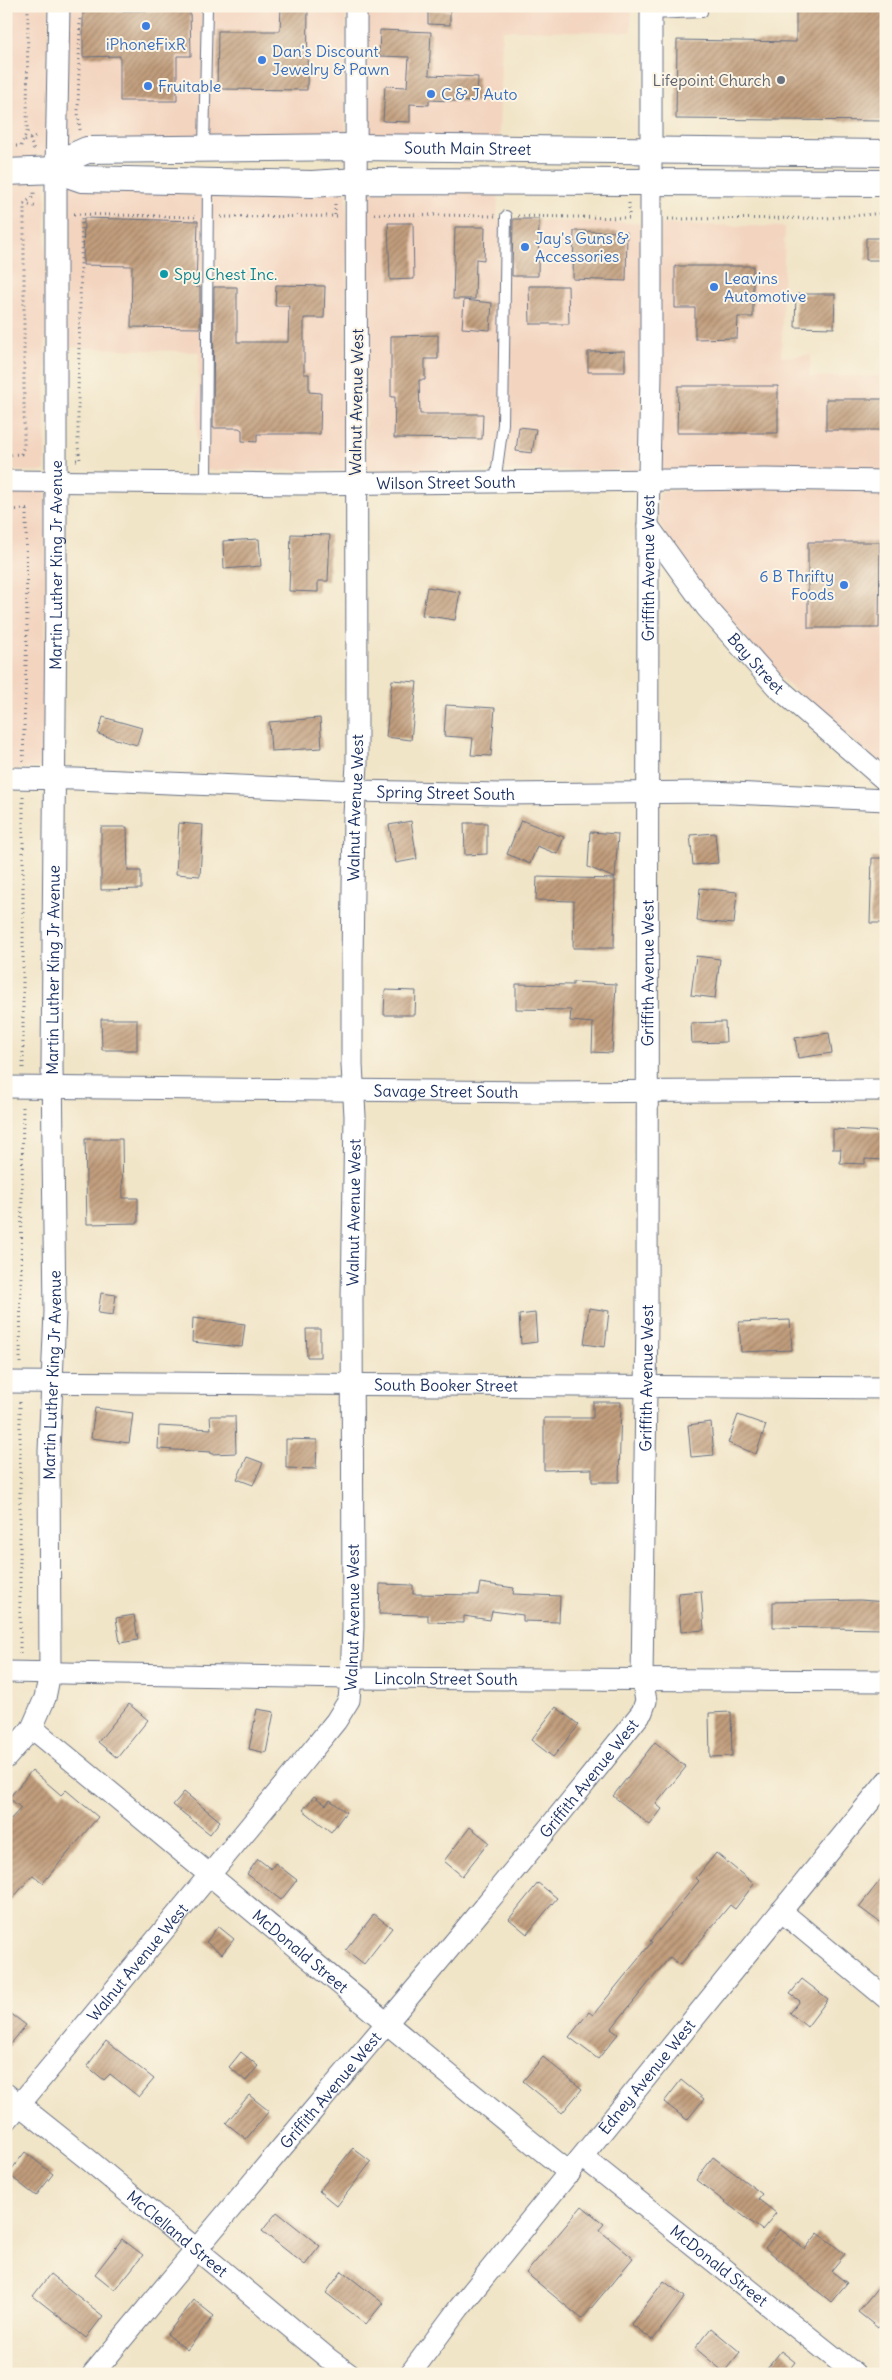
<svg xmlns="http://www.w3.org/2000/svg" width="892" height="2380" font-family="Delius,sans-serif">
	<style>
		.built { fill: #f3d4bf }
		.building { fill: url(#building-hatch) }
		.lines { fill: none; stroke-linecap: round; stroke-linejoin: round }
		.service-casing { stroke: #666f83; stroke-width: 12 }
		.minor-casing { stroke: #666f83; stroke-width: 23 }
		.tertiary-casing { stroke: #666f83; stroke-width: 28 }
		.path { stroke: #666f83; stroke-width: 3; stroke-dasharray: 1 4; stroke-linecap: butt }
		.service { stroke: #fff; stroke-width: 10 }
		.minor { stroke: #fff; stroke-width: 21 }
		.tertiary { stroke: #fff; stroke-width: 26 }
		.shop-dot { fill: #3f7fe0; stroke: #fcf5e5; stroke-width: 2 }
		.worship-dot { fill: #6b7280; stroke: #fcf5e5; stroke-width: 2 }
		.culture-dot { fill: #0f9aa8; stroke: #fcf5e5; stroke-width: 2 }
		.labels { text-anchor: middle; stroke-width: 4; stroke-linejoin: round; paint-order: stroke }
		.shop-label { font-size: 16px; fill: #366cbe; stroke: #fcf5e5; text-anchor: start }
		.worship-label { font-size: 16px; fill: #5b616d; stroke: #fcf5e5; text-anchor: end }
		.street-label { font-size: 16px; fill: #1b2f5e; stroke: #fcf5e5 }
		.culture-label { font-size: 16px; fill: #0d838f; stroke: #fcf5e5; text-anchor: start }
	</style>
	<defs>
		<pattern id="building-hatch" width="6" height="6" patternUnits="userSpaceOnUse" patternTransform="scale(1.25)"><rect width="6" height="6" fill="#c19d7b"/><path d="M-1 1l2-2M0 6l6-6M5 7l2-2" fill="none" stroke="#9c8068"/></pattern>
	</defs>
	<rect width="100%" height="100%" fill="#fcf5e5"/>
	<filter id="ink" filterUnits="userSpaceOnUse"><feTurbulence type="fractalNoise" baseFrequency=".02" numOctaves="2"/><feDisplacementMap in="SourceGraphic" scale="10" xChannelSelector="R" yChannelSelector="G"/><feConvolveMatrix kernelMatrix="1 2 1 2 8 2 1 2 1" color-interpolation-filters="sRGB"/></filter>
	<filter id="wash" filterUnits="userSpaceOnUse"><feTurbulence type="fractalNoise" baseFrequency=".0096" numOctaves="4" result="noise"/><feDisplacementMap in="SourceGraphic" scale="20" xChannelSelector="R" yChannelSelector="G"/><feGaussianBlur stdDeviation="1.12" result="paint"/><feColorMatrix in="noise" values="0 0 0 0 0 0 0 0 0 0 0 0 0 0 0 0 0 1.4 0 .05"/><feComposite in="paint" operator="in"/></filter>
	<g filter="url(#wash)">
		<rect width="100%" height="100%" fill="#f1e5c8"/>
		<path class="built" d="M6,6H49L46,160L6,162Z
			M68,6H346V138L66,148Z
			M366,6H631V32L502,30L499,139L366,138Z
			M46,180L45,471H6V181Z
			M66,183L347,191L346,470H196L199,352L67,347L66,367Z
			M367,191L498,192L497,220L640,223L642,373L639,472L637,470H366Z
			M660,224L785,227L781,357L811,355L809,377L886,376V471L659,472Z
			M767,489L886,490V769L783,680L715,603L666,536L658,517L659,491Z
			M46,490L45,700L41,768L6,769V491Z"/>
		<g id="blocks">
			<path class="building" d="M83,6H117V11L190,10L191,56H177V101H120V56L83,57Z
				M281,6H308L307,90L217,89L218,31H280Z
				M796,9L886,10V121L676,119L677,40L796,42Z
				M428,10L450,11V25L428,24Z
				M380,30L431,32L429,75L478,77L477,102L429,100V105L410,104V122L383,121L385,86L407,87L409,57L379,56Z
				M84,218L198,221L196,287H200V328L131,327L132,266L83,265Z
				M513,219H539L538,276H512Z
				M388,223H413L414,279L390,280Z
				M455,227H485L484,260L476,259L475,299H453Z
				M574,231L627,232L626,281L573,279Z
				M866,238H886V260H866Z
				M675,266H753V317H738L737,338L695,339V308H675Z
				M276,285L325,286L324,318H304V374H309V392L321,393L320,434H257V442L242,441V430L239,428H213L214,287H237V342H288L289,306H275Z
				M529,286H568L569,324H530Z
				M796,294H835L834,328L795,327Z
				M464,300L492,303L490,330L462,328Z
				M438,335V359H425V380H419L420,414H483L482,439L394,438L395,397H391V336Z
				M625,351V372H588V352Z
				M678,386H778V433H677Z
				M826,399H886V430H826Z
				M519,427L536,429L532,453L516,451Z
				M291,534L330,535L328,581H318V592L289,591Z
				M259,539L261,566L224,569L223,541Z
				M808,542H880L879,628H808Z
				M427,587L460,592L455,620L422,615Z
				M392,680L417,682L411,740L386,737Z
				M446,705L495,708L491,756L471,755L473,738L444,736Z
				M103,717L142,728L137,745L98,734Z
				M320,718L322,748L271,751L269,722Z
				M521,820L564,837L557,854L537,846L530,864L507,854Z
				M411,821L417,859L396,863L389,825Z
				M179,823L203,825L200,876L176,874Z
				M464,823H487V854L465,855Z
				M101,827H127L128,871H141V889L101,890Z
				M590,832L618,834L615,878L588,867Z
				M715,833L718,863L693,865L690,835Z
				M872,858H886V923H870Z
				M537,877L615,879L614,948H573L574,901L536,900Z
				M700,888L737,892L734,924L697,921Z
				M696,956L720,959L715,998L691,995Z
				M573,982L616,984L612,1053L592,1052L593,1023L570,1021L571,1010L516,1009V984L573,985Z
				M385,990L416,991L415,1015H384Z
				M101,1019H137V1050H102Z
				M725,1022L726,1042L692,1043L691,1023Z
				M829,1033L832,1053L798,1058L795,1038Z
				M833,1129L886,1132V1160L865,1159V1164L840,1163L841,1149H833Z
				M85,1139H122L123,1198H138V1223L87,1224Z
				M101,1293L116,1295L113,1315L98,1313Z
				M589,1308L609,1311L605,1347L584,1344Z
				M535,1313L537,1342L521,1344L519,1315Z
				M193,1318L245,1324L242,1347L192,1342Z
				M790,1320L792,1350L741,1352L739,1322Z
				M306,1329H320V1357H307Z
				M593,1402H621L619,1482H592V1469L544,1470V1418H593Z
				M95,1408L133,1413L129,1443L91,1438Z
				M738,1415L766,1425L756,1454L728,1443Z
				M210,1416H235L236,1453L211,1454V1452L158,1449L159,1426L211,1429Z
				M711,1422L714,1455L691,1457L688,1425Z
				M286,1439L317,1440L316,1469L286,1468Z
				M247,1457L263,1463L253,1485L237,1479Z
				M480,1583L514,1588L513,1594L560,1596L559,1622L523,1621V1615L492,1611L490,1620L464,1616V1623L428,1622V1615L379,1614L380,1584L413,1585V1594L478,1595Z
				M701,1591L704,1630L681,1632L678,1593Z
				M860,1600L886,1602V1629L773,1627V1602Z
				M134,1615L138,1640L120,1643L116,1618Z
				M129,1704L148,1720L117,1758L98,1742Z
				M556,1707L579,1725L553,1757L531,1740Z
				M257,1709L274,1712L266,1753L249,1749Z
				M731,1712L732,1756L710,1757L709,1713Z
				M655,1742L686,1767L656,1804L662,1809L650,1825L613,1796Z
				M32,1770L61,1795L66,1790L98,1817L43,1883L33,1875L6,1906V1824L21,1808L9,1798Z
				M184,1792L220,1821L210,1834L173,1805Z
				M314,1796L326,1805L330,1800L346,1812L331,1832L303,1810Z
				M470,1827L489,1842L462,1876L444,1861Z
				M716,1853L754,1884L735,1909L730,1905L680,1965L670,1957L611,2029L618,2034L598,2059L569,2037L589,2012L593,2015L652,1942L650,1941L699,1881L696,1878Z
				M258,1859L271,1869L275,1863L297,1880L281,1900L247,1874Z
				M886,1873V1927L859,1907Z
				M538,1883L557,1898L527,1934L509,1919Z
				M374,1914L392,1928L364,1964L346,1950Z
				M218,1926L234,1939L222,1954L206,1942Z
				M802,1979L828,1999L807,2027L790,2013L800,2001L790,1994Z
				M6,2010L26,2025L6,2050Z
				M106,2041L154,2079L139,2097L110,2074L104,2080L87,2066Z
				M241,2052L258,2066L246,2081L229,2067Z
				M543,2057L582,2089L562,2113L523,2081Z
				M681,2080L704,2099L687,2120L664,2102Z
				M249,2095L269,2111L246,2139L226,2123Z
				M353,2148L371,2162L337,2206L319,2191Z
				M25,2152L53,2174L36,2196L8,2174Z
				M713,2157L762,2194L758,2199L776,2213L762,2230L696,2180Z
				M582,2206L604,2224L599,2230L633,2258L582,2319L526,2273Z
				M277,2212L320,2246L305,2265L262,2231Z
				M780,2229L805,2249L818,2233L845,2254L831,2271L847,2283L831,2302L765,2248Z
				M122,2239L143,2255L115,2290L95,2274Z
				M342,2271L383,2303L366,2324L326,2293Z
				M50,2274L103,2316L86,2338L33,2296Z
				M886,2277V2318L878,2328L858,2312Z
				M664,2281L685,2297L653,2340L631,2324Z
				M194,2300L214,2316L187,2350L167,2334Z
				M711,2328L740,2352L724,2372L695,2348Z
				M781,2351L795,2362L786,2374H763Z"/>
		</g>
	</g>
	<g filter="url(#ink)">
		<use href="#blocks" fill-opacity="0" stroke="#666f83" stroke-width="1"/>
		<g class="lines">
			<g class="service-casing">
				<path id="service" d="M651,14L702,12V6
					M204,148L207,6
					M206,483L208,182
					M495,483L503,424L506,216"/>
			</g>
			<g class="minor-casing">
				<g id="minor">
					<path id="s1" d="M6,481L301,484L765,479L886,481"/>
					<path id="s2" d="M648,526L707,608L776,686L886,781"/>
					<path id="s3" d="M6,778L76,779L355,791L501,794L710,792L886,800"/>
					<path id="s4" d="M6,1087L530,1092L886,1090"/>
					<path id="s5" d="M6,1382L886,1388"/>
					<path id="s6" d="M6,1672L351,1678L886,1681"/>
					<path id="s7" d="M32,1728C213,1875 388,2028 570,2173"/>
					<path id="s8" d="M6,1758L32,1728L45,1698L50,1673L49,1451L55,1312L52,1065L56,597V170L59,6"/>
					<path d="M781,1911L886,1998"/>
					<path id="s9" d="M6,2094L90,2161L330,2360L349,2374"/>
					<path id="s10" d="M6,2121L298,1768L336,1721L349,1700L351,1678L353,1627L352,1301L355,1116L352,1065V963L354,815L357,764L356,6"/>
					<path id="s11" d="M583,2157L855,2374"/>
					<path id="s12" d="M93,2374C275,2152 464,1937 642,1712L646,1701L642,1678L647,1318L648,526L651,375V6"/>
					<path id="s13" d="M410,2374L459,2308L886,1782"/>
				</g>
			</g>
			<g class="tertiary-casing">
				<g id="tertiary">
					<path id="s14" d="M56,170L71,157L87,150L356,147L886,153"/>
					<path d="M6,172L56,170L82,179L312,184L357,181L886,183"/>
				</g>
			</g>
			<path class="path" d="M80,130L78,113L80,16
				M30,139L34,151
				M25,141L38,135
				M6,146H21L27,132L28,6
				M629,203V218
				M24,204L38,207
				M24,204L34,196V192
				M335,204V216
				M74,214L195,217
				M374,214L495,216
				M518,216L632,218
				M221,217L337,216
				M668,219L827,218L886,213
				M6,455L21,454L24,446V205
				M76,460H80L78,446V396L82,215
				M6,510L29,509
				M23,761L27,632L26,507
				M23,797V1068
				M20,1363L23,1105
				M20,1653V1400"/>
			<use href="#service" class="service"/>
			<use href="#minor" class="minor"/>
			<use href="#tertiary" class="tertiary"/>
		</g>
	</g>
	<g class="shop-dot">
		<circle cx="146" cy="26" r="5"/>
		<circle cx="262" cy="60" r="5"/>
		<circle cx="148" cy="86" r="5"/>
		<circle cx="431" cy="94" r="5"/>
		<circle cx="525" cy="247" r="5"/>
		<circle cx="714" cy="287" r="5"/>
		<circle cx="844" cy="585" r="5"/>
	</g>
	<circle class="worship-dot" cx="781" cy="80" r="5"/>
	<circle class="culture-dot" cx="164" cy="274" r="5"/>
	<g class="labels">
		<g class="shop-label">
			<text x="146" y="50" text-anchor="middle">iPhoneFixR</text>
			<text x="272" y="57">Dan's Discount<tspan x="272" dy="18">Jewelry &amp; Pawn</tspan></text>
			<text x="158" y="92">Fruitable</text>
			<text x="441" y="100">C &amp; J Auto</text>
			<text x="535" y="244">Jay's Guns &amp;<tspan x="535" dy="18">Accessories</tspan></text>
			<text x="724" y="284">Leavins<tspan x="724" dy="18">Automotive</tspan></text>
			<text x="834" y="582" text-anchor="end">6 B Thrifty<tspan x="834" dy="18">Foods</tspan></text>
		</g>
		<g class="worship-label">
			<text x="771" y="86">Lifepoint Church</text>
		</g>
		<g class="street-label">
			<text dy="6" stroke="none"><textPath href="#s14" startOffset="418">South Main Street</textPath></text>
			<text transform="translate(356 402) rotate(-89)" y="6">Walnut Avenue West</text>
			<text dy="6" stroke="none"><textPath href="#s1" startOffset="440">Wilson Street South</textPath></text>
			<text dy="6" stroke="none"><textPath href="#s8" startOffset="1206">Martin Luther King Jr Avenue</textPath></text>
			<text dy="6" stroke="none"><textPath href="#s12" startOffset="2005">Griffith Avenue West</textPath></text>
			<text dy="6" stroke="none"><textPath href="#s2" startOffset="175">Bay Street</textPath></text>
			<text dy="6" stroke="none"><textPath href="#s3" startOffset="440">Spring Street South</textPath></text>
			<text dy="6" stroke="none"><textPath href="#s10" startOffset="1436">Walnut Avenue West</textPath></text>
			<text dy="6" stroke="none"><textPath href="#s8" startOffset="801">Martin Luther King Jr Avenue</textPath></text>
			<text dy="6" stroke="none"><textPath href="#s12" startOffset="1600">Griffith Avenue West</textPath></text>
			<text dy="6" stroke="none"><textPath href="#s4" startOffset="440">Savage Street South</textPath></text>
			<text dy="6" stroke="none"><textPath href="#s10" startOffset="1031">Walnut Avenue West</textPath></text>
			<text dy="6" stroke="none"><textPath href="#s8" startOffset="396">Martin Luther King Jr Avenue</textPath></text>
			<text dy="6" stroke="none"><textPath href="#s12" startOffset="1195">Griffith Avenue West</textPath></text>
			<text dy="6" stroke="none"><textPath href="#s5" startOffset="440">South Booker Street</textPath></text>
			<text dy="6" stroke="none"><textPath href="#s10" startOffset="626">Walnut Avenue West</textPath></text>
			<text dy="6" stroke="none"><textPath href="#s6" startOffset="440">Lincoln Street South</textPath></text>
			<text dy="6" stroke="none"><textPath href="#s12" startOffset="775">Griffith Avenue West</textPath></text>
			<text dy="6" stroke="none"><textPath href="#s7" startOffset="349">McDonald Street</textPath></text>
			<text dy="6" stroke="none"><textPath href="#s10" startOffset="206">Walnut Avenue West</textPath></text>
			<text dy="6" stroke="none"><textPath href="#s13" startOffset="380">Edney Avenue West</textPath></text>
			<text dy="6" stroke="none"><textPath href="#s12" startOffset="370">Griffith Avenue West</textPath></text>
			<text dy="6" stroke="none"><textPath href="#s9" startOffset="221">McClelland Street</textPath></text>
			<text dy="6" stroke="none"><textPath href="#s11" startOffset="174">McDonald Street</textPath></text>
		</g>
		<g class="culture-label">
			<text x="174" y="280">Spy Chest Inc.</text>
		</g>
	</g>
	<rect width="892" height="2380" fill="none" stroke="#fcf5e5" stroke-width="25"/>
</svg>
